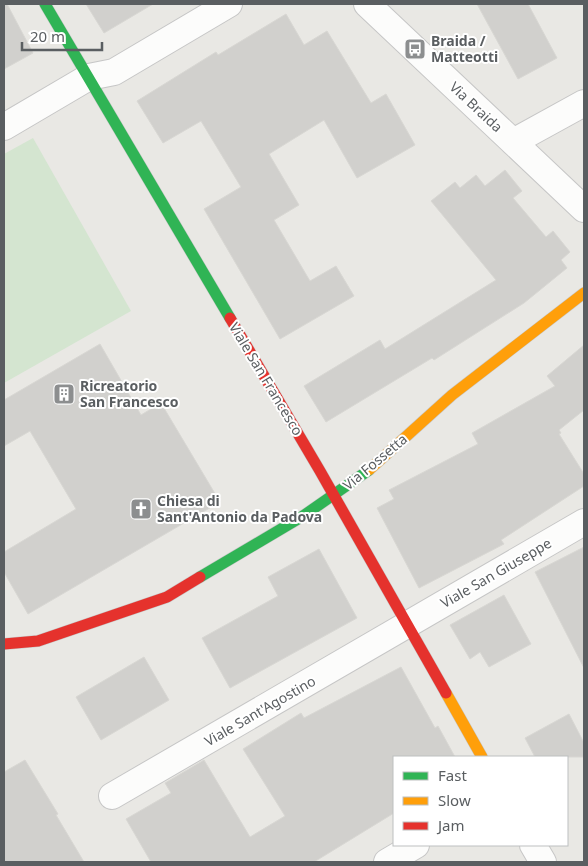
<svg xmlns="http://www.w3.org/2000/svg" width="588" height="866" font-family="'Noto Sans',sans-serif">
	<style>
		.green { fill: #d4e5d0 }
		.building { fill: #d1d0cd; stroke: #d8d7d3 }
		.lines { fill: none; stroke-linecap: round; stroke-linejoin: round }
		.street-casing { stroke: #c6c6c6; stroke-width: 28 }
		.fast-casing { stroke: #c6c6c6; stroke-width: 12 }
		.slow-casing { stroke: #c6c6c6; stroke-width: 12 }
		.jam-casing { stroke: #c6c6c6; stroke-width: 12 }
		.street { stroke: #fcfcfb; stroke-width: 26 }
		.fast { stroke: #30b455; stroke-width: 11 }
		.slow { stroke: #ff9f0a; stroke-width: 11 }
		.jam { stroke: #e5322d; stroke-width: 11 }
		.labels { text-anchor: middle; stroke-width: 4; stroke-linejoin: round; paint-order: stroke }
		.poi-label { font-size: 14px; font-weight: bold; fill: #5a5e61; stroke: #fff; text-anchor: start }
		.street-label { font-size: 14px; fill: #5a5e61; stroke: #fff }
	</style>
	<rect width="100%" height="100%" fill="#e9e8e4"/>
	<path class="green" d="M33,138L131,311L4,383V154Z"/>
	<path class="building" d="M4,4H7L33,53L4,69Z
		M86,4H153L104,33Z
		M477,4H528L557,58L518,79Z
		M286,14L304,45L327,31L371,103L386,94L415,145L357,178L324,120L269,154L299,205L274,220L310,281L336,266L354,296L280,339L204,209L241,187L201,121L163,143L137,101L216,52L218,55Z
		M505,170L522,191L513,198L546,237L553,231L570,252L561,260L567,268L524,303L434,360L432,358L326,422L304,386L380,340L385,349L496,280L431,201L455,182L460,188L476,175L485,186Z
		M100,344L141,415L161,403L220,502L28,614L4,572V552L76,509L30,431L4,446V400Z
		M584,345V410L559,430L561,433L559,434L584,474V486L501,540L504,544L419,588L377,508L394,499L389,490L478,444L472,433L555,386L547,376Z
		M584,547V668L535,572Z
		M319,549L357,618L230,688L202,638L278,596L268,577Z
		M504,595L531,644L489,667L480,652L470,659L450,625Z
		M144,657L169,700L101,740L76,697Z
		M401,667L435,728L438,726L455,757H394V813L314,862H151L126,819L171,793L165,783L204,760L250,837L285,816L243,749L301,713L304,718Z
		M569,714L584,743V757H535L525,738Z
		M25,760L58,814L56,815L84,862H4V772Z"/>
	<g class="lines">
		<g class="street-casing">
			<path id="street" d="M367,4L584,209
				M4,127L89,77L114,72L229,4
				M513,142L584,103
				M112,796L584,522
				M533,845L543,862
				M387,862L416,845"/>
		</g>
		<g class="fast-casing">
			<path id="fast" d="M45,4L230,318
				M200,577L303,516L369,470"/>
		</g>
		<g class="slow-casing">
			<path id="slow" d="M369,470L452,395L584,293
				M446,693L482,757"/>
		</g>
		<g class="jam-casing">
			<path id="jam" d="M230,318L320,471L446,693
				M4,644L38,641L167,597L200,577"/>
		</g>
		<use href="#street" class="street"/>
		<use href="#fast" class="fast"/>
		<use href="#slow" class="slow"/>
		<use href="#jam" class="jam"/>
	</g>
	<defs>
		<g id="bus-square" transform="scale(1.125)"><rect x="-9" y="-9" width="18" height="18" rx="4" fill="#8c8e8f" stroke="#fff"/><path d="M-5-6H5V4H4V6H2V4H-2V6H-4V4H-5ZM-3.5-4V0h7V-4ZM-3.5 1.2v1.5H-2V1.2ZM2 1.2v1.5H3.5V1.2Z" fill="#fff"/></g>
		<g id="building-square" transform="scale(1.125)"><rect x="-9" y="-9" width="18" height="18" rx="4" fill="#8c8e8f" stroke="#fff"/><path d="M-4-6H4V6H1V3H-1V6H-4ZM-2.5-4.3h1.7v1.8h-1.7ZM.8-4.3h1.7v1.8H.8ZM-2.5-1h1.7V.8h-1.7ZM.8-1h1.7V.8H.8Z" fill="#fff"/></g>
		<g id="church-square" transform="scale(1.125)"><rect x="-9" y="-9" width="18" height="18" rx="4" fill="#8c8e8f" stroke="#fff"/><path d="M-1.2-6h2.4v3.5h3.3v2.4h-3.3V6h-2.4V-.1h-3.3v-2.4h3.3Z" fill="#fff"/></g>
	</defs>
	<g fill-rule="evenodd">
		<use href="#bus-square" x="415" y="49"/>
		<use href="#building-square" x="64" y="394"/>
		<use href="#church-square" x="141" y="509"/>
	</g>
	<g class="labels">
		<g class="poi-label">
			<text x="431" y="46">Braida /<tspan x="431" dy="16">Matteotti</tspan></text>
			<text x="80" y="391">Ricreatorio<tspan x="80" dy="16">San Francesco</tspan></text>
			<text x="157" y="506">Chiesa di<tspan x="157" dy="16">Sant'Antonio da Padova</tspan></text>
		</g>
		<g class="street-label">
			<text transform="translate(476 107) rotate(43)" y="5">Via Braida</text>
			<text transform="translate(266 379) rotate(59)" y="5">Viale San Francesco</text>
			<text transform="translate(375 462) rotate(-40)" y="5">Via Fossetta</text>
			<text transform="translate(496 573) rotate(-30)" y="5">Viale San Giuseppe</text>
			<text transform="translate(260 711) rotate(-30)" y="5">Viale Sant'Agostino</text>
		</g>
	</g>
	<rect width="588" height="866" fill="none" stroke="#5a5e61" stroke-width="10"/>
	<rect x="393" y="756" width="175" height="90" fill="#ffffff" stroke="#bdbfc0"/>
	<rect x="403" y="772" width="25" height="8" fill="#30b455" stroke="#bdbfc0"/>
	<text x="438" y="781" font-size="15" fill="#5a5e61">Fast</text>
	<rect x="403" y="797" width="25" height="8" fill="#ff9f0a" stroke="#bdbfc0"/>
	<text x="438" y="806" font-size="15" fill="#5a5e61">Slow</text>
	<rect x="403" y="822" width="25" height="8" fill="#e5322d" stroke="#bdbfc0"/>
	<text x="438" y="831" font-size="15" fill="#5a5e61">Jam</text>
	<path d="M22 42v8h80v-8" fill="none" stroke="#5a5e61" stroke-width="2.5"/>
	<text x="30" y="42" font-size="15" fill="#5a5e61" stroke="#ffffff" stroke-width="4" paint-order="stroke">20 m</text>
</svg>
